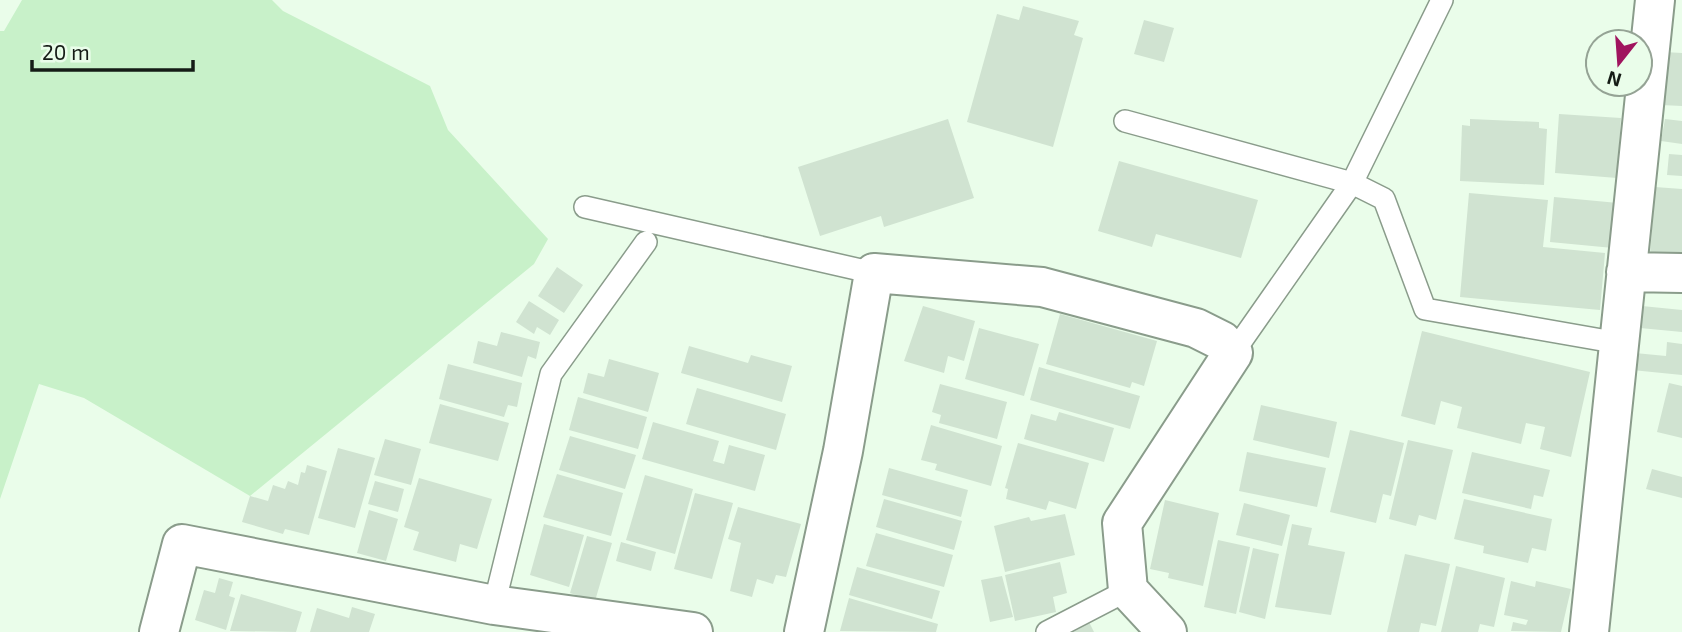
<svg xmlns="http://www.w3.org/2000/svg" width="1682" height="632" font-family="'Exo 2',sans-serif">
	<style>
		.green { fill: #c8f1c9 }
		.building { fill: #d0e3d1 }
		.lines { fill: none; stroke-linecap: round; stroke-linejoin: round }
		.lane-casing { stroke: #8a9c8b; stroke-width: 24 }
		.street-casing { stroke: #8a9c8b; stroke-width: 42 }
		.lane { stroke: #fff; stroke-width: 21 }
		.street { stroke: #fff; stroke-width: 38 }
	</style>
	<rect width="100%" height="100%" fill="#eafdea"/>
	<path class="green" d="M22,0H272L283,11L430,86L448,130L548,239L534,264L250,496L84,398L39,384L0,499V31H4Z"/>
	<path class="building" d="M1023,6L1079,21L1074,35L1083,38L1053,147L967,122L997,14L1019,20Z
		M1144,20L1174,28L1164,62L1134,54Z
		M1664,52L1682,53V106L1661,105Z
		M1559,114L1621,118L1617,178L1555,173Z
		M948,119L974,198L884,227L881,216L820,236L798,167Z
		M1470,119L1539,122V128L1547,129L1544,185L1460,181L1462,125L1470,126Z
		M1665,119L1682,121V144L1661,141Z
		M1669,154L1682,155V176L1667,175Z
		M1119,161L1258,200L1241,258L1156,234L1152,247L1098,231Z
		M1655,187L1682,189V257L1650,255Z
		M1469,193L1548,200L1543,247L1605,253L1600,310L1460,297Z
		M1554,197L1618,203L1613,248L1550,242Z
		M557,267L583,285L564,313L538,296Z
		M529,301L559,320L550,335L537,327L534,334L516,322Z
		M923,306L975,321L964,361L948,356L944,373L904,361Z
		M1642,306L1682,310V332L1640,328Z
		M1060,314L1157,341L1144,386L1132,382L1130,388L1046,364Z
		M979,328L1039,344L1024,396L965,379Z
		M1422,331L1590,372L1571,457L1540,449L1545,427L1526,423L1521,444L1457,428L1462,407L1441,401L1435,425L1401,416Z
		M501,332L540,342L536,359L528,356L522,377L473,363L478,341L497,346Z
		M1667,342L1682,344V375L1632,370L1635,353L1666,356Z
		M689,346L748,363L751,355L792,366L782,402L681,373Z
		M609,359L659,373L648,412L583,393L588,373L604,377Z
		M448,364L522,383L517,407L508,405L504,417L439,399Z
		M1039,367L1140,396L1130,429L1030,400Z
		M1669,383L1682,386V438L1657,432Z
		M940,384L1007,402L997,439L939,423L941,415L932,412Z
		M697,388L786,414L776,450L686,424Z
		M578,397L647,417L638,449L569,430Z
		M440,404L509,423L498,461L429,443Z
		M1261,405L1337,422L1329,458L1253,440Z
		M1059,412L1114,428L1104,462L1024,439L1031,414L1056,421Z
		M653,422L719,441L713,461L724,464L729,445L765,455L755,491L642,459Z
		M931,425L1002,446L991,486L935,470L937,464L921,460Z
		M1350,430L1404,443L1391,496L1383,494L1376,523L1330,512Z
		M570,436L636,455L625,489L559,470Z
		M385,439L421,449L411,485L374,475Z
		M1408,440L1453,450L1436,520L1419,515L1416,526L1389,519Z
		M1018,443L1089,463L1076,509L1049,501L1046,510L1006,499L1008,489L1005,488Z
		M338,448L375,458L355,528L318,518Z
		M1247,452L1326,468L1317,507L1239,491Z
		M1472,452L1550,470L1543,497L1534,495L1531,509L1462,493Z
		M307,465L327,471L309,535L285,529L283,534L242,522L250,496L268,501L273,485L285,489L288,481L298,485L301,472L305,473Z
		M889,468L968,490L961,517L882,495Z
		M1652,469L1682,477V498L1646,489Z
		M557,474L623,493L611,536L543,517Z
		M645,475L693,489L675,554L626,540Z
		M419,478L492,499L477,549L460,544L456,562L413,550L419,532L404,527Z
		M375,481L404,489L398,512L368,504Z
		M695,493L733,503L712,579L674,569Z
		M884,499L962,521L954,550L876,527Z
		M1464,499L1552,519L1546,551L1532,548L1528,563L1483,553L1484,546L1454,539Z
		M1165,500L1219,513L1203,586L1168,578L1169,573L1150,569Z
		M1244,503L1290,515L1282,546L1236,535Z
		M738,507L801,524L786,577L776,575L773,584L757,579L752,597L730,591L741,543L728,539Z
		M369,510L398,519L386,561L357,553Z
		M1065,514L1075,555L1005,572L994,526L1029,517L1031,521Z
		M544,524L584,535L569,587L530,575Z
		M1292,524L1312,528L1308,545L1345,552L1331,615L1275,607Z
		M876,533L953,555L944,587L866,566Z
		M587,536L612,543L595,601L570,593Z
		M1218,540L1250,547L1236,614L1204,607Z
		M621,542L656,552L651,571L616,561Z
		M1253,548L1279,554L1265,619L1239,612Z
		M1405,554L1450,564L1436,626L1421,623L1419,632H1387Z
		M1060,562L1067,593L1053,597L1056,612L1015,621L1005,575Z
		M1456,566L1505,578L1494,627L1480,624L1478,632H1441Z
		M857,567L940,591L932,619L849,595Z
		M1002,576L1013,617L990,622L981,580Z
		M219,578L233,582L229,596L235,598L226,630L195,620L204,590L215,593Z
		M1511,581L1535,587L1536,581L1571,589L1561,632L1511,631L1513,622L1526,625L1528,620L1504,615Z
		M241,594L302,612L296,632L230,631Z
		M849,598L938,624L936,632L840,631Z
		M352,607L375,614L369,632H310L317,608L349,618Z
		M1086,616L1094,632H1053Z"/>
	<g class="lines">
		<g class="lane-casing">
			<path id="lane" d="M1125,121L1352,183L1384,199L1425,309L1619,343
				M585,207L874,273
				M1233,353L1352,183L1442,0
				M494,605L551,374L646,242
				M1047,632L1128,590"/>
		</g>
		<g class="street-casing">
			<path id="street" d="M1626,272L1682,273
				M159,632L182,544L494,605L693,632
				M804,632L843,451L874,273L1042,287L1196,328L1222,341L1233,353L1122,523L1128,590L1167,632
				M1589,632L1655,0"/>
		</g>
		<use href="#lane" class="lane"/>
		<use href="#street" class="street"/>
	</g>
	<g transform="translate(1619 63) rotate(197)"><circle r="33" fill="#eafdea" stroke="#95a395" stroke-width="2"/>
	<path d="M0-5L12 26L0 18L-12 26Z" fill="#a0145e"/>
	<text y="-10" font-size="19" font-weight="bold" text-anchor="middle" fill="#151c16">N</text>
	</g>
	<path d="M32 60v10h161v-10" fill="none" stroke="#151c16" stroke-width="3.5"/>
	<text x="42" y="60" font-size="21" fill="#151c16" stroke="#eafdea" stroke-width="5" paint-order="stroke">20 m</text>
</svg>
